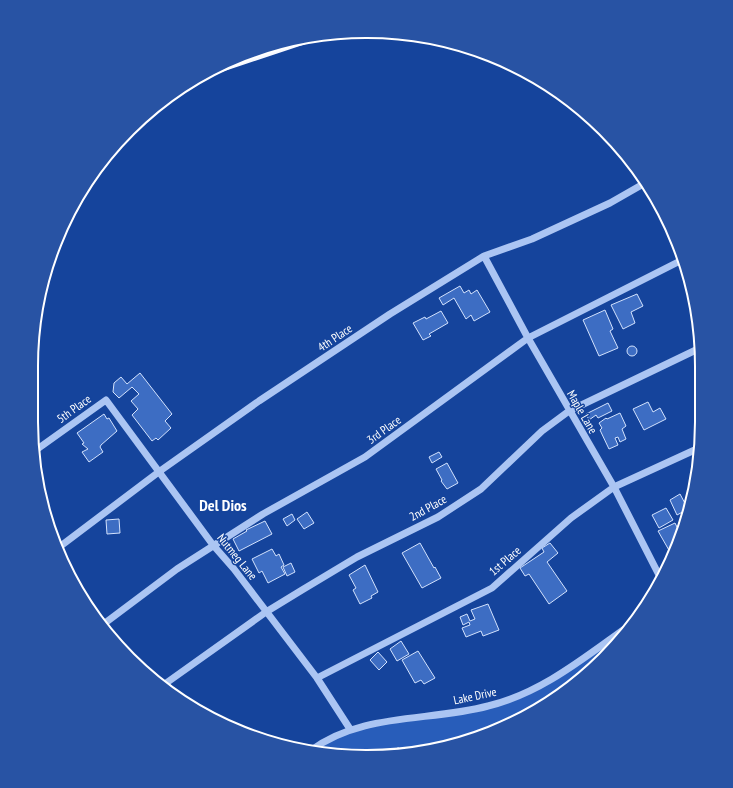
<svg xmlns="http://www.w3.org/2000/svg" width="733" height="788" font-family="'PT Sans Narrow',sans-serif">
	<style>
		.green { fill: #285dba }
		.building { fill: #3d6dc3; stroke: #d3e2fd }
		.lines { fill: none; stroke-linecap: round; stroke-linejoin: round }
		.path { stroke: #abc5f3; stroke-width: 2.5; stroke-dasharray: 2 3; stroke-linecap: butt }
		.minor { stroke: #abc5f3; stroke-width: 7 }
		.major { stroke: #f7f9ff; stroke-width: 10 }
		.labels { text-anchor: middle; stroke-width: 3; stroke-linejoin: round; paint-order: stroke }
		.street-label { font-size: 12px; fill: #fff; stroke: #15449c }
		.district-label { font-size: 16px; font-weight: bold; fill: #fff; stroke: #15449c }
		.rim { fill: none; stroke: #fff; stroke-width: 2 }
	</style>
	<rect width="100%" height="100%" fill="#15449c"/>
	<path class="green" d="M630,625L588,674L534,712L475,739L411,754L344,756L310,751L350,729L460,712L517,698Z"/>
	<path class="building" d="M460,286L464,293L469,290L471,294L477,290L490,312L474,321L471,315L466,319L454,298L443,305L439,298Z
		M637,294L643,306L631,312L635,323L623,329L611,305Z
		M605,310L613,329L610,331L618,348L599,356L583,320Z
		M441,311L448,323L429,334L431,336L423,340L413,323L425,317L426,319Z
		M627 351a5 5 0 1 1 10 0a5 5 0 1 1-10 0Z
		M140,373L172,414L165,421L171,428L158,440L156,438L152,441L132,415L138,409L131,401L139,394L132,387L119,398L113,392L114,383L121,377L127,384Z
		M648,402L653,412L660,408L666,419L644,430L633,409Z
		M608,403L612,411L598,418L596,415L589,420L586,414Z
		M620,413L626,426L622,429L626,439L620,442L618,437L615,438L618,445L609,449L600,430L602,428L599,423L606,418L607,419Z
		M104,414L107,419L109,418L117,431L101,445L100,447L103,452L89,462L82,452L88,449L82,444L84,443L77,433Z
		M439,452L442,457L432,463L429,457Z
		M447,463L458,483L447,489L441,481L442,480L436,469Z
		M680,494L688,509L677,515L670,500Z
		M666,508L673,520L659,528L652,515Z
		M307,512L314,523L304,529L297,519Z
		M292,514L295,520L287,526L283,519Z
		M119,519L120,533L107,534L106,520Z
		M265,521L272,534L239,551L233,539L247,531L246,530Z
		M675,523L681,535L677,548L670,552L658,531Z
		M420,543L434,568L435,567L441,578L422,588L402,553Z
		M550,543L558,553L547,562L567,591L549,604L529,574L525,576L520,568L544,552L542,548Z
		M272,549L276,556L279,554L284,565L281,567L285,574L268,583L262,571L259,573L252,559Z
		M291,563L295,572L287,576L283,567Z
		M365,565L378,592L371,596L372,598L360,604L353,590L356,588L349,575Z
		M70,573L76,580L73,582L68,574Z
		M488,604L499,630L483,636L481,631L466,637L462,628L470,625L469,622L463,625L460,617L467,614L470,621L475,619L471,610Z
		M401,641L409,654L397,661L390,649Z
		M418,651L435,678L424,684L421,680L415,683L402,660Z
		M378,652L387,662L379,670L370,660Z"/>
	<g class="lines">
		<path class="path" d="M363,756L401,748L426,751"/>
		<path class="minor" d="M484,256L528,338L614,487L661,579
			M36,450L106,400L213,545L234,569L317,678L350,729
			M58,548L160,471L259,401L390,314L484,256L532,239L610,203L645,183
			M101,626L177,569L263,514L365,457L528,338L684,259
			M317,678L492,588L571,518L614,487L699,448
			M162,686L266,612L302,590L357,557L438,517L481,489L542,431L569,411L700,348
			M310,751C362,712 429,722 488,706C542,693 586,656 630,625"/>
		<path class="major" d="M212,70L317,35"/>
	</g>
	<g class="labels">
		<g class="street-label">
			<text transform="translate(335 338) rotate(-34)" y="4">4th Place</text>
			<text transform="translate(74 409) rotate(-36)" y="4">5th Place</text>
			<text transform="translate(582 412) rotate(60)" y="4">Maple Lane</text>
			<text transform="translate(384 430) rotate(-36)" y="4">3rd Place</text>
			<text transform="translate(428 508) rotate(-29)" y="4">2nd Place</text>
			<text transform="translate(237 557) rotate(51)" y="4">Nutmeg Lane</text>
			<text transform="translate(505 561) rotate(-41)" y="4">1st Place</text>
			<text transform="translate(475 696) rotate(-12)" y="4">Lake Drive</text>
		</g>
		<g class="district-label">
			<text x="223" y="511">Del Dios</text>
		</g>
	</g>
	<path d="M0 0H733V788H0ZM366 38H367A328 328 0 0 1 695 366V422A328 328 0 0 1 367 750H366A328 328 0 0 1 38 422V366A328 328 0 0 1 366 38Z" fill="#2853a4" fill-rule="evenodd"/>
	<path class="rim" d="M366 38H367A328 328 0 0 1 695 366V422A328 328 0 0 1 367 750H366A328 328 0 0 1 38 422V366A328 328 0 0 1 366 38Z"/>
</svg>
